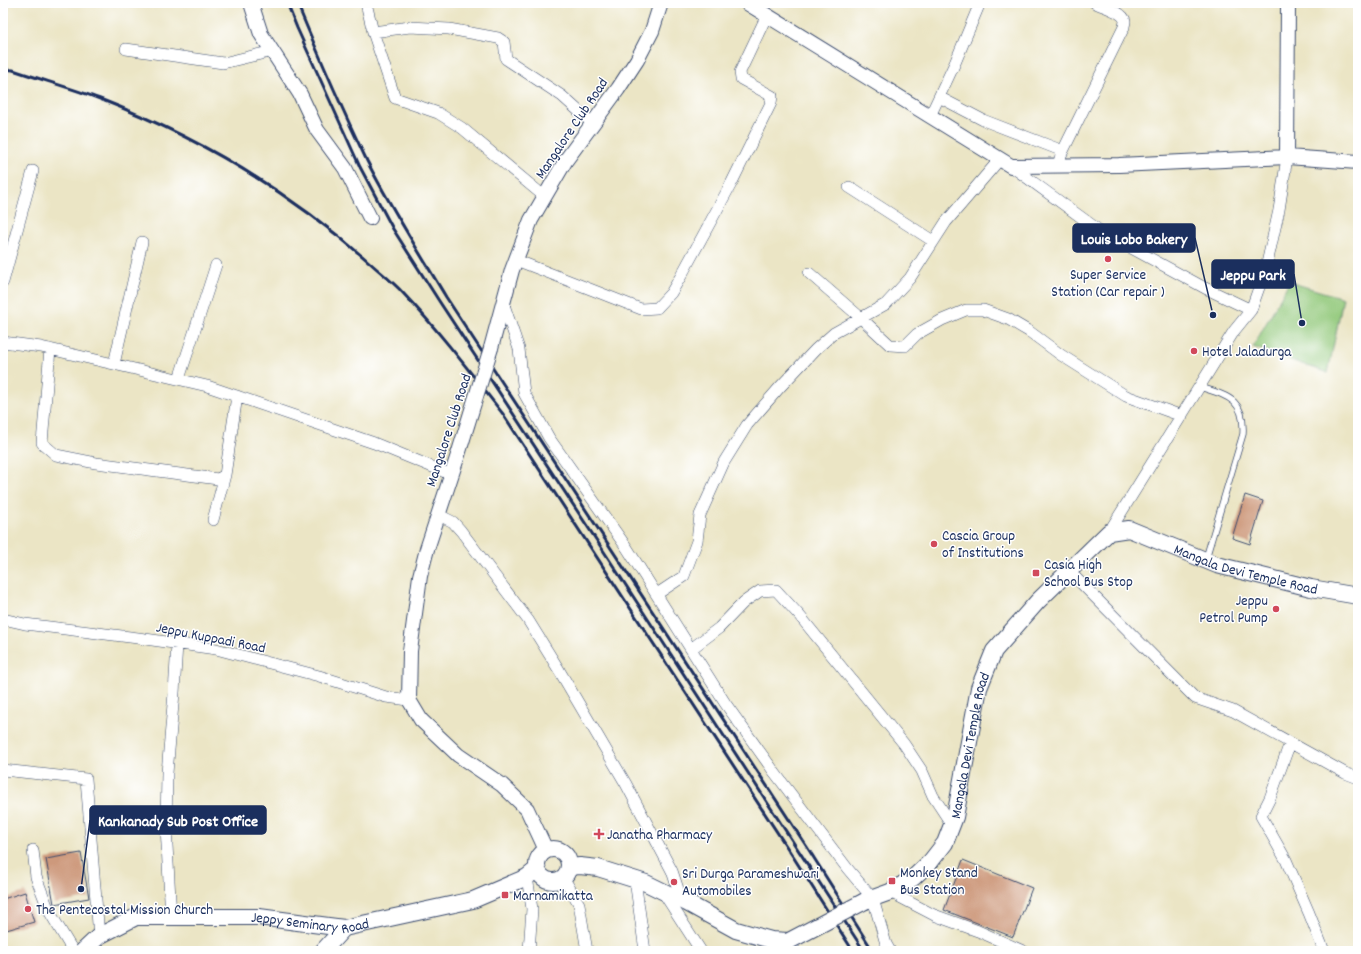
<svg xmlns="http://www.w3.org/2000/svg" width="1361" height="954" font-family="Dekko,sans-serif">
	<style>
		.green { fill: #93c97b; stroke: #577c6c }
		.building { fill: #cd997c }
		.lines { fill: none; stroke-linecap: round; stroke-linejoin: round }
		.service-casing { stroke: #3a4a6d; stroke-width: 7 }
		.minor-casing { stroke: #3a4a6d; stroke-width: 12 }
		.tertiary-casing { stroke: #3a4a6d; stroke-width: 16 }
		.secondary-casing { stroke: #3a4a6d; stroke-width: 18 }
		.service { stroke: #fff; stroke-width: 5.5 }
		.minor { stroke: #fff; stroke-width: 11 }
		.tertiary { stroke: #fff; stroke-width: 14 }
		.secondary { stroke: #fff; stroke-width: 16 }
		.rail { stroke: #1b2f5e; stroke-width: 3 }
		.tertiary-bridge-casing { stroke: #3a4a6d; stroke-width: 16; stroke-linecap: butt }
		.secondary-bridge-casing { stroke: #3a4a6d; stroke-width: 18; stroke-linecap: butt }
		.tertiary-bridge { stroke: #fff; stroke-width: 14 }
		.secondary-bridge { stroke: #fff; stroke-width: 16 }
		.poi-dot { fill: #d1495b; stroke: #fff; stroke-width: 1.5 }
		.labels { text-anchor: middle; stroke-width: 3; stroke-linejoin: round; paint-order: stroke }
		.street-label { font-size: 15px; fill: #1b2f5e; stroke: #fff }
		.poi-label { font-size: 15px; fill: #1b2f5e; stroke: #fff; text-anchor: start }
		.leader { fill: none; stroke: #1b2f5e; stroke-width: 1.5 }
		.callout-dot { fill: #1b2f5e; stroke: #fff; stroke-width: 1.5 }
		.callout { fill: #1b2f5e; stroke: #1b2f5e; stroke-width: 1.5 }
		.callout-label { font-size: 16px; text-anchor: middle; font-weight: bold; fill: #fff }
	</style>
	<rect width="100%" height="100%" fill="#fff"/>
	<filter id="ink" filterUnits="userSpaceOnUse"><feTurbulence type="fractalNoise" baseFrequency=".025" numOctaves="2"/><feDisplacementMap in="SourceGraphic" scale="8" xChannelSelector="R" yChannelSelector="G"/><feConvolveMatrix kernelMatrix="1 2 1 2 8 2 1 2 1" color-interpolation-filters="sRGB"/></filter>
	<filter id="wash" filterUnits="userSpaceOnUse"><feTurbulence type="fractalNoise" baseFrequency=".012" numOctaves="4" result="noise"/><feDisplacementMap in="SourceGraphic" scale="16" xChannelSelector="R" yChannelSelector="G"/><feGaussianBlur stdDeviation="0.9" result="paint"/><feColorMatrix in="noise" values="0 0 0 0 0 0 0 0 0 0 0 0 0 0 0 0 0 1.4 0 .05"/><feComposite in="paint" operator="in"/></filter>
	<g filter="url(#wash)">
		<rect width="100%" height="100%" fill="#ebe5c5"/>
		<path class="green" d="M1289,282L1343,298L1328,373L1253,347Z"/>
		<g id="blocks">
			<path class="building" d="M1245,495L1263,501L1250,544L1232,538Z
				M81,853L89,898L54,904L46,859Z
				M963,860L1032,888L1013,937L944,910Z
				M25,892L34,922L3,931V899Z"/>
		</g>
	</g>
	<g filter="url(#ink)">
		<use href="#blocks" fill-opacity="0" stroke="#3a4a6d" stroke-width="1"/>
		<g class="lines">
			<g class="service-casing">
				<path id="service" d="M1200,387C1228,396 1245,399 1243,434L1206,558"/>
			</g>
			<g class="minor-casing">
				<path id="minor" d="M366,3L373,32L395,98L438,113L462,128L545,197
					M373,32L410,27L449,29L498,38L504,42L506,59L562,96L592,123
					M126,49L223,63L273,51
					M939,97L983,120L1063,151
					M930,116L955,63L980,3
					M1011,166L1100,231L1205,288L1251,310
					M1058,166L1061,155L1124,27C1124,25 1125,23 1125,21C1124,12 1102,6 1095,3
					M849,187L933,241
					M516,260L641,309L657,308L671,293L681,276L731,184L771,103L772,96L741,79L740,72L767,15
					M809,273L861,318L890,345L905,346L917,334L942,320L966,310H983L1008,319L1030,332L1061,355L1126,396L1182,416
					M3,282L33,171
					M503,302L519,349L524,393L549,438L627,548L725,703L775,773L847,868L873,899L886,944L890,951
					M3,342L41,347L207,386L374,443L452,475
					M50,349L42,443L56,455L96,463L218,479L225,475L237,396
					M114,364L142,242
					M179,379L216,265
					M439,515L453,522L461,531L528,620L559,670L626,784L672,871L682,901
					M213,520L225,475
					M1109,532L1234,331L1251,310L1266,268L1279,210L1287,157
					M1069,571L1195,698L1233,711L1345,773L1358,778
					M657,594L684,576L697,541L700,515L724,462L747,425L780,387L816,349L834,333L886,304L910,278L946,222L1000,159
					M3,619L25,624L138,638L216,649L319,676L386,697L409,700
					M691,649L719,628L744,602L760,591L776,590L799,615L904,744L922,771L933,796L952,825
					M1290,743L1270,798L1261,816L1286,860L1309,913L1324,951
					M3,770L86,779L99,936
					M33,850L36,877L49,911L73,951
					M527,877L532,909L529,951
					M563,877L579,904L587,951
					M635,880L645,951
					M663,892L701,951
					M890,892L934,915L978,931L1023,951
					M171,917L166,827L167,773L174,693L177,644
					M789,941L795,951"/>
			</g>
			<g class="tertiary-casing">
				<path id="tertiary" d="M251,3L261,34L300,94L317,130L345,168L370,218
					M747,3L1011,166L1119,165L1287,157L1358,162
					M1287,157L1288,3
					M491,348L512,270L531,220L566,160L618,89L637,60L652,31L661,3
					M458,455L427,549L420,576L410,651L409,700L421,720L458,755L502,785L527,809L546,850"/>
			</g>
			<g class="secondary-casing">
				<g id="secondary">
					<circle cx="553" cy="865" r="16"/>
					<path d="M569,867L580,866L598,868L646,883L687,903L736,930L771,940L789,941"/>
					<path id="s1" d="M865,901L890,892L913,878L931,861L945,843L955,817L979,688L994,651L1038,601L1109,532L1129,529L1217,565L1311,588L1358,596"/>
					<path id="s2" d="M83,951L99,936L136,917H259L344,928L473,900L527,877L537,869"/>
					<path d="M323,951L344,928"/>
				</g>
			</g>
			<use href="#service" class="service"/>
			<use href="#minor" class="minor"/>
			<use href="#tertiary" class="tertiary"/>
			<use href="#secondary" class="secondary"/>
			<path class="rail" d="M287,3L297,28L360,167L393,229L439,301L599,544L864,951
				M297,3C319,56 342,109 367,161C391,208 419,252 446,297L807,847L873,951
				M3,69L13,70C42,80 72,88 100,99C198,137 291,193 369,262C381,273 393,282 403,293C439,331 471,373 503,414L792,855L853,951"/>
			<g class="tertiary-bridge-casing">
				<path id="tertiary-bridge" d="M458,455L491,348"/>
			</g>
			<g class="secondary-bridge-casing">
				<path id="secondary-bridge" d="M789,941L865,901"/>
			</g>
			<use href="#tertiary-bridge" class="tertiary-bridge"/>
			<use href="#secondary-bridge" class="secondary-bridge"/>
		</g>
	</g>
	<g class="poi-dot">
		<circle cx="1108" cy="259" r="4"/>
		<circle cx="1194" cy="351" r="4"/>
		<circle cx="934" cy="544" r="4"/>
		<rect x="1032" y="569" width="8" height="8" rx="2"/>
		<circle cx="1276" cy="609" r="4"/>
		<path d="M597 828h4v4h4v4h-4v4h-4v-4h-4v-4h4z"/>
		<rect x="888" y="877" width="8" height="8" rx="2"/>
		<circle cx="674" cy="882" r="4"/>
		<rect x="501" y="891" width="8" height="8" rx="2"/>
		<circle cx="28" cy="909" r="4"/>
	</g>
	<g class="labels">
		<g class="street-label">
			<text transform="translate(571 128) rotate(-56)" y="5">Mangalore Club Road</text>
			<text transform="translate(448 430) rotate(-72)" y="5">Mangalore Club Road</text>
			<text dy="5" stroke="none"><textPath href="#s1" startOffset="610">Mangala Devi Temple Road</textPath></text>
			<text transform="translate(211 637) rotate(11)" y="5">Jeppu Kuppadi Road</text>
			<text dy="5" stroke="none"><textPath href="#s1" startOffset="202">Mangala Devi Temple Road</textPath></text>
			<text dy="5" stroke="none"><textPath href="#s2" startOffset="238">Jeppy Seminary Road</textPath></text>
		</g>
		<g class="poi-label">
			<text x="1108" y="279" text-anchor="middle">Super Service<tspan x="1108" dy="17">Station (Car repair )</tspan></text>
			<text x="1202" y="356">Hotel Jaladurga</text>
			<text x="942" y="540">Cascia Group<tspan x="942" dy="17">of Institutions</tspan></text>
			<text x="1044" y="569">Casia High<tspan x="1044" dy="17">School Bus Stop</tspan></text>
			<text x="1268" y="605" text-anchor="end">Jeppu<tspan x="1268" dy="17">Petrol Pump</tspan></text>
			<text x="607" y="839">Janatha Pharmacy</text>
			<text x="900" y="877">Monkey Stand<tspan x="900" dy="17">Bus Station</tspan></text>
			<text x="682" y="878">Sri Durga Parameshwari<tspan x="682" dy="17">Automobiles</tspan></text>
			<text x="513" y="900">Marnamikatta</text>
			<text x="36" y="914">The Pentecostal Mission Church</text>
		</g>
	</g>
	<path class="leader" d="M1213 315L1195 238M1302 323L1294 274M81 889L90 820"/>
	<g class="callout-dot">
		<circle cx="1213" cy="315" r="4"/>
		<circle cx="1302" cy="323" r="4"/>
		<circle cx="81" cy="889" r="4"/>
	</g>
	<g class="callout">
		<rect x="1073" y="224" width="122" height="28" rx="4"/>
		<rect x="1212" y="260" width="82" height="28" rx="4"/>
		<rect x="90" y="806" width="176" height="28" rx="4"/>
	</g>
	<g class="callout-label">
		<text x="1134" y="244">Louis Lobo Bakery</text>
		<text x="1253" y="280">Jeppu Park</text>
		<text x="178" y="826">Kankanady Sub Post Office</text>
	</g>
	<rect width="1361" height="954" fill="none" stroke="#fff" stroke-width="16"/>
</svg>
